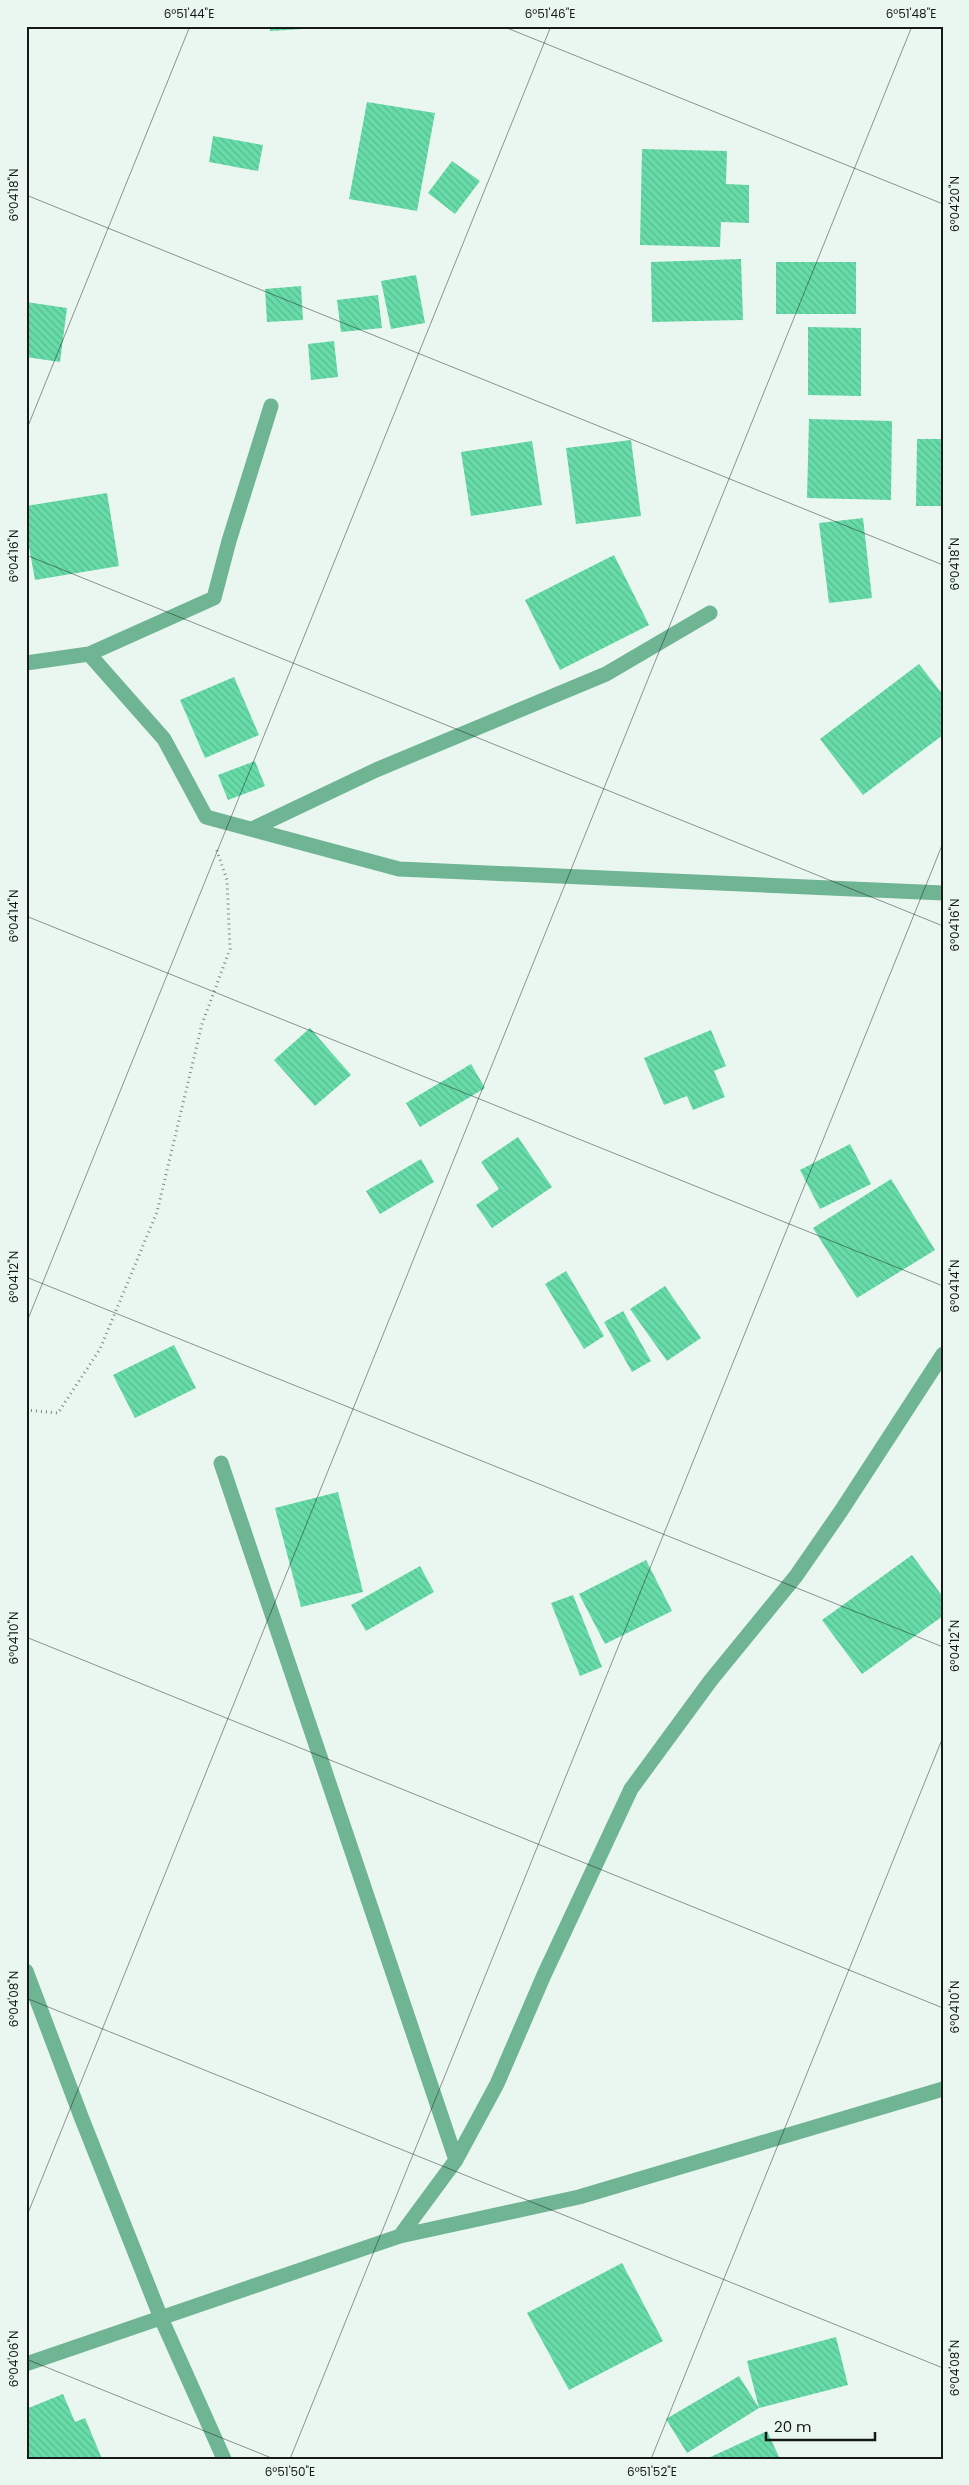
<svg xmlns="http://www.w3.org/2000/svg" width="969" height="2485" font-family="Poppins,sans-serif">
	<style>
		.building { fill: url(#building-back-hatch) }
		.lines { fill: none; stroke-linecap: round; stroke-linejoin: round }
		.path { stroke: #7e8682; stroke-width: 3; stroke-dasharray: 1 4; stroke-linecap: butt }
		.minor { stroke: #6fb493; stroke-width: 15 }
		.ticks { fill: none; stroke: #151917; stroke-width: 1; stroke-opacity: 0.45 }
		.neatline { fill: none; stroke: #151917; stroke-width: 2 }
		.ticks-label { font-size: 12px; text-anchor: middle; fill: #151917 }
	</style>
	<defs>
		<pattern id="building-back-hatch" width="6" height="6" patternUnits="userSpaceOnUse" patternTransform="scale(1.25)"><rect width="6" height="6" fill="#67dba8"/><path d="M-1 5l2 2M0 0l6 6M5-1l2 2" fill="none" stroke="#58bb90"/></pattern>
	</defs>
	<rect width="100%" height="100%" fill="#eaf7f0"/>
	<path class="building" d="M270,26H303V29L270,31Z
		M367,102L435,113L417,211L349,199Z
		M213,136L263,145L258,171L209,162Z
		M642,149L727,151L726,184L749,185V223L721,222L720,247L640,245Z
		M452,161L480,181L455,214L428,193Z
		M741,259L743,320L652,322L651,262Z
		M776,262H856V314H776Z
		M416,275L425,323L391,329L381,281Z
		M301,286L303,320L267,322L265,289Z
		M378,295L382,328L341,332L337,300Z
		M26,302L67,308L60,362L26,357Z
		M808,327L861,328V396L808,395Z
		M334,341L338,377L311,380L308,344Z
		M809,419L892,421L891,500L807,498Z
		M917,439H943V506H916Z
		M631,440L641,516L576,524L566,448Z
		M532,441L542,505L471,516L461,452Z
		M107,493L119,566L35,580L26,530V506Z
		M863,518L872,598L829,603L819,523Z
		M614,555L649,625L560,670L525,600Z
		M919,664L943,695V735L863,795L820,739Z
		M234,677L259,735L205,758L180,700Z
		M255,761L265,786L228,800L218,775Z
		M310,1028L351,1075L315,1106L274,1060Z
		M711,1030L726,1066L714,1071L725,1097L693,1110L687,1096L664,1105L644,1058Z
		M471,1064L485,1088L420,1127L406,1103Z
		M518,1137L552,1187L492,1228L476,1205L499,1189L481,1162Z
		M850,1144L871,1184L820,1209L800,1170Z
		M421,1159L434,1182L380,1214L366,1191Z
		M891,1179L935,1250L857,1298L813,1228Z
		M566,1271L604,1336L584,1349L545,1284Z
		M665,1286L701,1338L667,1361L630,1309Z
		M623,1311L651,1361L632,1372L604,1322Z
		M174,1345L196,1388L135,1418L113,1375Z
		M338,1492L363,1592L301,1607L275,1508Z
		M912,1555L943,1597V1616L862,1674L822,1620Z
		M646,1560L672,1611L605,1644L579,1594Z
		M420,1566L434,1592L366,1631L351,1605Z
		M573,1595L602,1667L580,1676L551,1603Z
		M622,2263L663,2341L569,2390L527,2313Z
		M836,2337L848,2385L759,2408L687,2453L666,2419L739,2376L759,2408L747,2361Z
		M63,2394L75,2422L85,2418L102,2459H26V2409Z
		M767,2431L780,2459H706Z"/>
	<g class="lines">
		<path class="path" d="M26,1410L58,1413L100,1349L157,1212L202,1024L230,949L227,880L216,848"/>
		<path class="minor" d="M89,654L164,739L206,817L399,869L943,893
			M26,663L89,654L214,598L229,541L271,406
			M252,829L376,770L606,674L710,613
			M221,1463L456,2160
			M26,1971L82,2119L161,2318L224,2459
			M400,2236L456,2160L497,2084L544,1975L631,1789L711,1680L796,1576L841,1511L943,1354
			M26,2364L400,2236L579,2197L943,2089"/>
	</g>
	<path class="ticks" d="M502,26L943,204M26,195L943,565M26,431L190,26M26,555L943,926M26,916L943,1286M26,1277L943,1647M26,1324L551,26M26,1637L943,2008M26,1998L943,2368M26,2218L912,26M26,2359L274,2459M290,2459L943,843M651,2459L943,1737"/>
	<rect width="969" height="2485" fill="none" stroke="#eaf7f0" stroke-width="55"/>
	<path d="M766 2432v8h109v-8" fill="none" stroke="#151917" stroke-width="2.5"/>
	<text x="774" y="2432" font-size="15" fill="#151917" stroke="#eaf7f0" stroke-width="4" paint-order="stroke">20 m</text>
	<rect x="28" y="28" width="914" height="2430" class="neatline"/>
	<g class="ticks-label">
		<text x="189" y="18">6°51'44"E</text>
		<text x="550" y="18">6°51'46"E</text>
		<text x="911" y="18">6°51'48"E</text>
		<text transform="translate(14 195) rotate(-90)" y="4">6°04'18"N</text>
		<text transform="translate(955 204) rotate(-90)" y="4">6°04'20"N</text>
		<text transform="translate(14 556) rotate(-90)" y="4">6°04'16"N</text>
		<text transform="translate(955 564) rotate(-90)" y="4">6°04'18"N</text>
		<text transform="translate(14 916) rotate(-90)" y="4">6°04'14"N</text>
		<text transform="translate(955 925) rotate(-90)" y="4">6°04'16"N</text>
		<text transform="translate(14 1277) rotate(-90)" y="4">6°04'12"N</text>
		<text transform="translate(955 1286) rotate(-90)" y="4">6°04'14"N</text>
		<text transform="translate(14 1638) rotate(-90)" y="4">6°04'10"N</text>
		<text transform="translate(955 1646) rotate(-90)" y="4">6°04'12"N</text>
		<text transform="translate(14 1999) rotate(-90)" y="4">6°04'08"N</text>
		<text transform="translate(955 2007) rotate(-90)" y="4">6°04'10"N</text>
		<text transform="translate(14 2359) rotate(-90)" y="4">6°04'06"N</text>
		<text transform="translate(955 2368) rotate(-90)" y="4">6°04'08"N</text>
		<text x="290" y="2476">6°51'50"E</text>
		<text x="652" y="2476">6°51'52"E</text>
	</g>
</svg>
